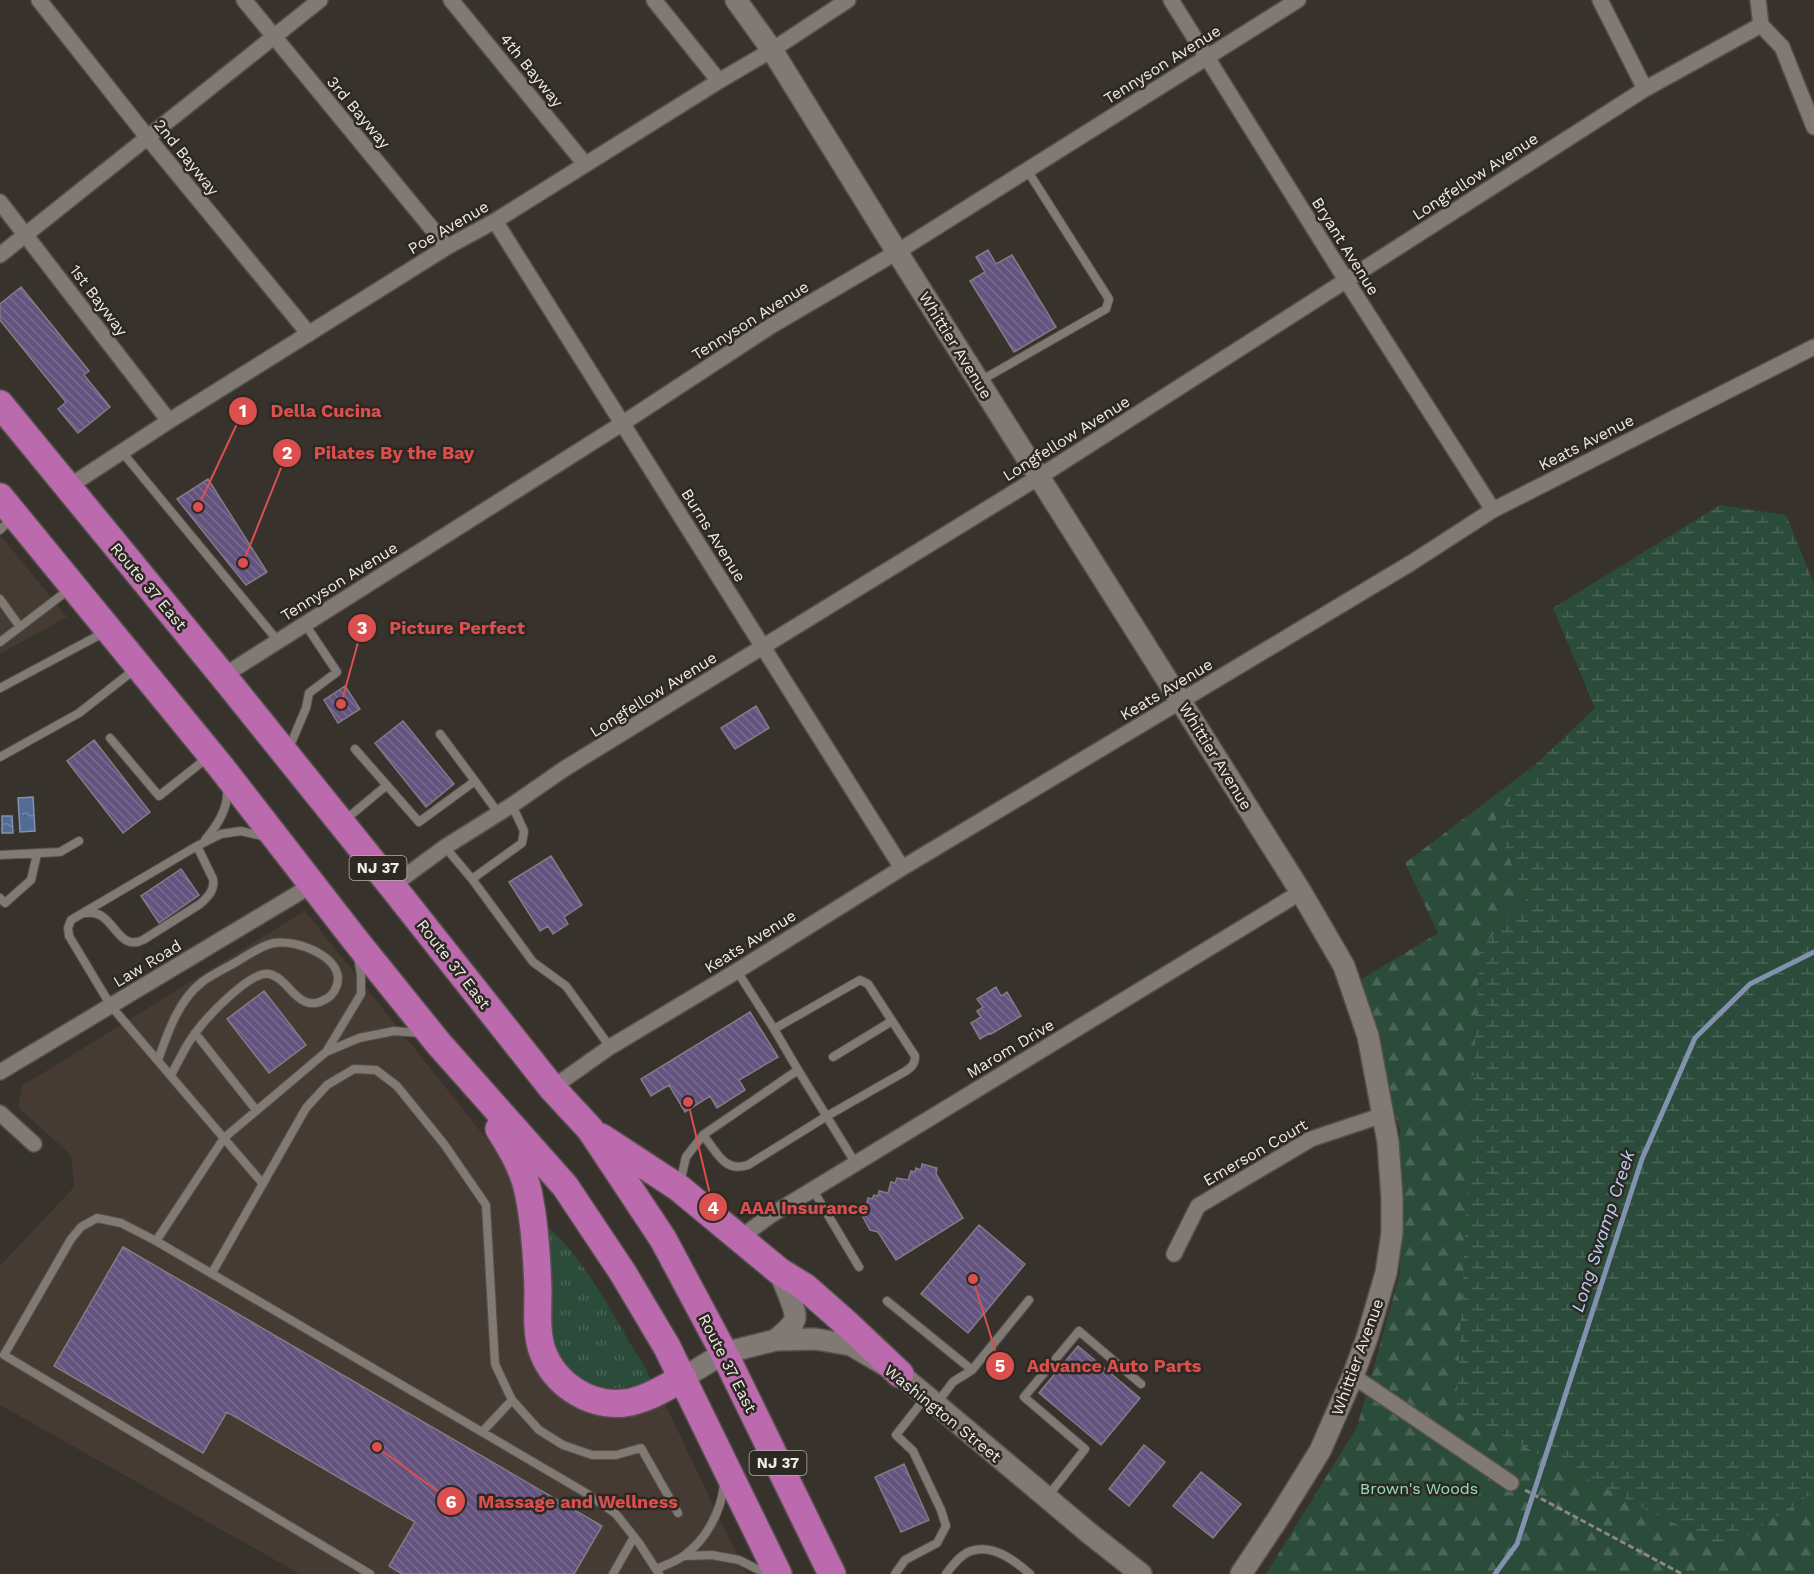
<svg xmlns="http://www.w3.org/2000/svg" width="1814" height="1574" font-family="'Work Sans',sans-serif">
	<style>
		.built { fill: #463b33 }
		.grass { fill: url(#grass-tufts) }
		.forest { fill: url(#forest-firs) }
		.wetland { fill: url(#wetland-marsh) }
		.water { fill: url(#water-ripples); stroke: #8292ae; stroke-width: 1.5 }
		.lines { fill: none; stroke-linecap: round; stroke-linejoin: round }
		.stream { stroke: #8292ae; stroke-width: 5 }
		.building { fill: url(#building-back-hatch); stroke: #807d85; stroke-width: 1.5 }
		.lane-casing { stroke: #55504c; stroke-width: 10 }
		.street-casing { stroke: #55504c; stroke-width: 18 }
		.secondary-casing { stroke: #55504c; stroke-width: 24 }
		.highway-casing { stroke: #55504c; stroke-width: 30 }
		.path { stroke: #8d8884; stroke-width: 3; stroke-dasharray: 6 3; stroke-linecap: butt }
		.lane { stroke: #807974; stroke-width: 8 }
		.street { stroke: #807974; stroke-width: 15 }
		.secondary { stroke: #807974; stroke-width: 21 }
		.highway { stroke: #bb6aad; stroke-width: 27 }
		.labels { text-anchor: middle; stroke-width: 5; stroke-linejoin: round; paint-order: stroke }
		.shield { fill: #2e2823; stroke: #b4b0ac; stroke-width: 1.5 }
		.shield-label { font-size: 15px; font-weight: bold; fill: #eeeae7 }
		.street-label { font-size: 16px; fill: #eeeae7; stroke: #2e2823 }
		.park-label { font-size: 16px; fill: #8de3b8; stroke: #2e2823 }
		.water-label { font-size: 18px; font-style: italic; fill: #b8d0f8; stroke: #2e2823 }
		.leader { fill: none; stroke: #db4f4e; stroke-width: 2 }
		.callout-dot { fill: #db4f4e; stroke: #2e2823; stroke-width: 2 }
		.mark-label { font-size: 18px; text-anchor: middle; font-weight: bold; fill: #fff }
		.callout-label { font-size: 18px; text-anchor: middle; font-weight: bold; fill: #db4f4e; stroke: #2e2823; stroke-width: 5; stroke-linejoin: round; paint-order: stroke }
	</style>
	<defs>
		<pattern id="grass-tufts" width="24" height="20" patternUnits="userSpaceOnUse" patternTransform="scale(1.5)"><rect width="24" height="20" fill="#2b4b3b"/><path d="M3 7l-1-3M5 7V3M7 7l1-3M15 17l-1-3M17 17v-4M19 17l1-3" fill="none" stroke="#4a6557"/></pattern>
		<pattern id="forest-firs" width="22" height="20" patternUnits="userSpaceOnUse" patternTransform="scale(1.5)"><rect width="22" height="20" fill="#2b4b3b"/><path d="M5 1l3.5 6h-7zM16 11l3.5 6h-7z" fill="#4a6557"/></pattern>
		<pattern id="wetland-marsh" width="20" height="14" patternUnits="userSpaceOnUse" patternTransform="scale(1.5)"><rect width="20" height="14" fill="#2b4b3b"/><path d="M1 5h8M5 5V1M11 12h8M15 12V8" fill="none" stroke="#4a6557"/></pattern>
		<pattern id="water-ripples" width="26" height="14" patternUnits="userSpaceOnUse" patternTransform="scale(1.5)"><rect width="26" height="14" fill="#536c96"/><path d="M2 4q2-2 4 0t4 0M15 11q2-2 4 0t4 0" fill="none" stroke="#7488aa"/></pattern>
		<pattern id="building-back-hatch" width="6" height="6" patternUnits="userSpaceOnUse" patternTransform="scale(1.5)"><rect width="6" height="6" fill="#64527f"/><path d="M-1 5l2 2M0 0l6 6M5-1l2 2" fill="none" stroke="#7a6b91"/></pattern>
	</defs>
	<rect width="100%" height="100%" fill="#38322d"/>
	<path class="built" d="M0,535L67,617L0,654Z
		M305,911L504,1161L524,1211L529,1344L627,1414L665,1404L746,1574H300L0,1405V1266L74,1187L71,1155L18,1107L22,1086Z"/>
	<path class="grass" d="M548,1228C578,1250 612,1312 631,1345C638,1356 648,1369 651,1381C611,1396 568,1388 555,1342C551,1325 551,1305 550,1287C548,1268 543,1246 548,1228Z"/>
	<path class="forest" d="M1536,764L1495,821L1526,900L1480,949L1726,1549L1814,1492V1574H1266L1357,1427L1400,1273V1130L1355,983L1438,933L1405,863Z"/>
	<path class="wetland" d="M1720,505L1786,515L1814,584V1492L1726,1550L1456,1412L1480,949L1526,900L1495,821L1536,764L1595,708L1553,608Z"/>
	<path class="water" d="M33,797L35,831L20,832L18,798Z
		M2,816H12L13,833H2Z"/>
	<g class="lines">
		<path class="stream" d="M1495,1574L1517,1544L1642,1159L1695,1038L1750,984L1814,952"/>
	</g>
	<path class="building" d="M988,250L996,264L1012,255L1056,327L1014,352L970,281L985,272L976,257Z
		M21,287L89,371L84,375L110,407L78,433L58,409L66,402L0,320V304Z
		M208,479L267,572L246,585L177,499Z
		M345,686L360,709L338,723L324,700Z
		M756,706L769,728L735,749L721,728Z
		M403,721L454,784L426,807L375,743Z
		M94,740L150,812L123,833L67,761Z
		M551,856L582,905L564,917L568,924L553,934L548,926L540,931L509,882Z
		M181,869L199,895L159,923L141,896Z
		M996,987L1001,996L1007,992L1021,1016L991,1034L990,1033L980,1039L971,1023L981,1017L977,1011L983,1007L977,999Z
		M264,991L306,1045L269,1073L227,1019Z
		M750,1012L778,1057L739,1080L745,1090L717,1108L710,1096L685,1112L669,1085L651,1096L641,1079Z
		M922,1164L937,1168L936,1174L963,1218L896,1260L878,1232L870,1230L857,1206L866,1208L868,1198L872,1199L874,1195L878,1196L879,1191L888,1193L891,1182L895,1183L897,1178L908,1180L911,1171L915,1172L916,1168L921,1170Z
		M979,1225L1025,1264L968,1333L921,1294Z
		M123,1247L602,1526L574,1574H402L389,1566L415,1522L227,1412L203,1453L54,1366Z
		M1078,1346L1140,1398L1101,1445L1039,1393Z
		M1144,1445L1165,1462L1129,1506L1109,1489Z
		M904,1464L929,1520L901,1532L875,1477Z
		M1201,1472L1241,1504L1213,1538L1173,1506Z"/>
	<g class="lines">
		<g class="lane-casing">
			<path id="lane" d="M980,381L1106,309L1109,299L1027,170
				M122,452L278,641
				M0,530L12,518
				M0,599L20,627
				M0,642L71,588
				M0,688L105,632
				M110,738L159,796L207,758
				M289,748L306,708L309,693L337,672L305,624
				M355,749L419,822L475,781L440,734
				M0,757L79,713L134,670
				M475,781L499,814
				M345,820L387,785
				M205,840C216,827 231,805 226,786
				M445,847L472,879L533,962L566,986L610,1047
				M0,855L60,852L79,841
				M472,879L522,843L524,831L512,805
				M0,898L5,903L31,880L37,854
				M86,913C114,908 116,953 143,940L200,904C208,897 215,890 213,879L197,846
				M737,971L774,1029L798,1070
				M774,1029L860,980L868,984L915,1056C915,1064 912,1067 906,1071L827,1116L748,1165C724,1173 717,1152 703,1135L798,1070L856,1164
				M195,1033L256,1110
				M326,1052L361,994V975L358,957
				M833,1057L892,1021
				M158,1060C168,1032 178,1001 202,982C213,974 226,968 238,961C248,955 262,945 274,943C296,939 345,957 337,985C335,991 332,996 326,999C298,1016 290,978 269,974C251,970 207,1017 196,1032C186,1044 179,1061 171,1075
				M680,1183L686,1157L703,1135
				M263,1184L111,1006L69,936L68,928L71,920L197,846L221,834L241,831L266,837
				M813,1190L859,1267
				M156,1241L224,1138L326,1052L359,1038L394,1031L420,1033
				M212,1273L306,1108L327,1085L354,1069L376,1070L397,1086L444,1144L486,1205L495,1364L512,1400L539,1430L563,1445L592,1455H616L641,1448L678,1513
				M887,1301L972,1370
				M937,1403L953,1382L972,1370L1029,1300
				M482,1432L512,1400
				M1048,1496L1085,1449L1024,1397L1079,1331L1141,1384
				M685,1556L712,1555L739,1560L767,1574
				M656,1569C666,1565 678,1561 686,1554C707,1538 721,1511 724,1485
				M370,1574L4,1355L71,1239L81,1227L97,1218L121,1223L156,1241L586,1493L616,1514L639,1543L659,1574
				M613,1574L634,1537
				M895,1574L905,1560L937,1543L946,1526L941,1510L913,1451L896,1435L925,1398
				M946,1574C953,1565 962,1552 975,1550C996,1546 1015,1561 1030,1574"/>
		</g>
		<g class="street-casing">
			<path id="street" d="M39,0L148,138L309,334
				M244,0L447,247
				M451,0L585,164
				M654,0L719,81
				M1171,0L1346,280L1493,510
				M1600,0L1645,89
				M1758,0L1761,25L1782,47L1814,127
				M0,202L169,421
				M495,221L902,868
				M0,255L320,0
				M68,487L169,421L447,247L495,221L719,81L772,50L848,0
				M223,676L623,423L771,326L897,252L1298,0
				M392,886L445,847L512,805L564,769L1039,477L1645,89L1761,25
				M0,1072L312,885
				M552,1088L610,1047L737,971L902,868L1411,563L1493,510L1814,347
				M0,1113L34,1144
				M740,1238L771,1215L1301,892
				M1174,1254L1198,1206L1311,1139L1383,1115
				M1353,1376L1511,1483"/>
		</g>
		<g class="secondary-casing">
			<path id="secondary" d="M736,0L772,50L897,252L1301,892L1344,966L1368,1036L1388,1142L1392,1198V1233L1386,1273L1367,1338L1353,1376L1320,1451L1279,1517L1241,1574
				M776,1340C782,1334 793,1327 795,1318C796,1308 783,1282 779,1271
				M683,1378L724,1353L776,1340L815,1339L851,1345L900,1374L1089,1533L1141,1574"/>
		</g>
		<g class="highway-casing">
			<path id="highway" d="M0,404L223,676L392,886L552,1088L590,1129L663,1239L724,1353L832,1574
				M0,497L221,767L356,941L439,1044L565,1186L623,1273L667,1347L778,1574
				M499,1129C511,1148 523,1168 528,1191C535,1224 537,1257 538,1291C538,1310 536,1332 542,1350C554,1384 589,1407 625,1403C646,1400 665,1388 683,1378
				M601,1137L679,1188L779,1271L805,1287L847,1324L900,1374"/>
		</g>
		<path class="path" d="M1525,1490L1682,1574"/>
		<use href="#lane" class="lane"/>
		<use href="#street" class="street"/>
		<use href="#secondary" class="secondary"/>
		<use href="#highway" class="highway"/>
	</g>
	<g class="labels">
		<g class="shield">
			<rect x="349.5" y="856" width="57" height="24" rx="4.5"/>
			<rect x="749.5" y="1451" width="57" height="24" rx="4.5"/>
		</g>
		<g class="shield-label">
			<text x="378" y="873">NJ 37</text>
			<text x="778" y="1468">NJ 37</text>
		</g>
		<g class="street-label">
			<text transform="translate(1162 64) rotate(-32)" y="6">Tennyson Avenue</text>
			<text transform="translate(532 70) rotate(51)" y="6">4th Bayway</text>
			<text transform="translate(359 112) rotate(50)" y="6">3rd Bayway</text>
			<text transform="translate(187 157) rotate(51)" y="6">2nd Bayway</text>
			<text transform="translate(1475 176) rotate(-33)" y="6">Longfellow Avenue</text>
			<text transform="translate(448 227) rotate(-30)" y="6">Poe Avenue</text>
			<text transform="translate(1346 246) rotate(58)" y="6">Bryant Avenue</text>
			<text transform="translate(99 300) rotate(53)" y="6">1st Bayway</text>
			<text transform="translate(750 320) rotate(-32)" y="6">Tennyson Avenue</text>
			<text transform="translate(956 345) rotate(58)" y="6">Whittier Avenue</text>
			<text transform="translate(1066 438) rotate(-32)" y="6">Longfellow Avenue</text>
			<text transform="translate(1586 442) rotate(-27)" y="6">Keats Avenue</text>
			<text transform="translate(714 535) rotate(58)" y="6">Burns Avenue</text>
			<text transform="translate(339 581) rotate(-32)" y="6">Tennyson Avenue</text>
			<text transform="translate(149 586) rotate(50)" y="6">Route 37 East</text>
			<text transform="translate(1166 689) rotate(-31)" y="6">Keats Avenue</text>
			<text transform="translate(653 694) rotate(-32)" y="6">Longfellow Avenue</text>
			<text transform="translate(1216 756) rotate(58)" y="6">Whittier Avenue</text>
			<text transform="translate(750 941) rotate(-32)" y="6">Keats Avenue</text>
			<text transform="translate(147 963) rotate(-31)" y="6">Law Road</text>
			<text transform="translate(454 964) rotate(52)" y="6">Route 37 East</text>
			<text transform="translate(1010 1048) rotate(-31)" y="6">Marom Drive</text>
			<text transform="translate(1255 1152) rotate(-30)" y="6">Emerson Court</text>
			<text transform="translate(1357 1357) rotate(-70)" y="6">Whittier Avenue</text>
			<text transform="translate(728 1363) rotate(63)" y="6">Route 37 East</text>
			<text transform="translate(943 1413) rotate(39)" y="6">Washington Street</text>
		</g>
		<g class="park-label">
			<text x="1419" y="1494">Brown's Woods</text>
		</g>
		<g class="water-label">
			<text transform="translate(1603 1231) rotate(-72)" y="6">Long Swamp Creek</text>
		</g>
	</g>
	<path class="leader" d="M198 507L243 411M243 563L287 453M341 704L362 628M688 1102L713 1207M973 1279L1000 1366M377 1447L451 1501"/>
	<g class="callout-dot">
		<circle cx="198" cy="507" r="6"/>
		<circle cx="243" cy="563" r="6"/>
		<circle cx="341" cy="704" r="6"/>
		<circle cx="688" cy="1102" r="6"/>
		<circle cx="973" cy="1279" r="6"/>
		<circle cx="377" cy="1447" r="6"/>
		<circle cx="243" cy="411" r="15"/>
		<circle cx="287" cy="453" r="15"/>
		<circle cx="362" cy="628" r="15"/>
		<circle cx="713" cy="1207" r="15"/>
		<circle cx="1000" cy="1366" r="15"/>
		<circle cx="451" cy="1501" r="15"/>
	</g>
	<g class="mark-label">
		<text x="243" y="417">1</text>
		<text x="287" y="459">2</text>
		<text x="362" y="634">3</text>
		<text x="713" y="1214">4</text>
		<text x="1000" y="1372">5</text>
		<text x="451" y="1508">6</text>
	</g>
	<g class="callout-label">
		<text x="326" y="417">Della Cucina</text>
		<text x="394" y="459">Pilates By the Bay</text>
		<text x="457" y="634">Picture Perfect</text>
		<text x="804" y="1214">AAA Insurance</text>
		<text x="1114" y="1372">Advance Auto Parts</text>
		<text x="578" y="1508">Massage and Wellness</text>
	</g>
</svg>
